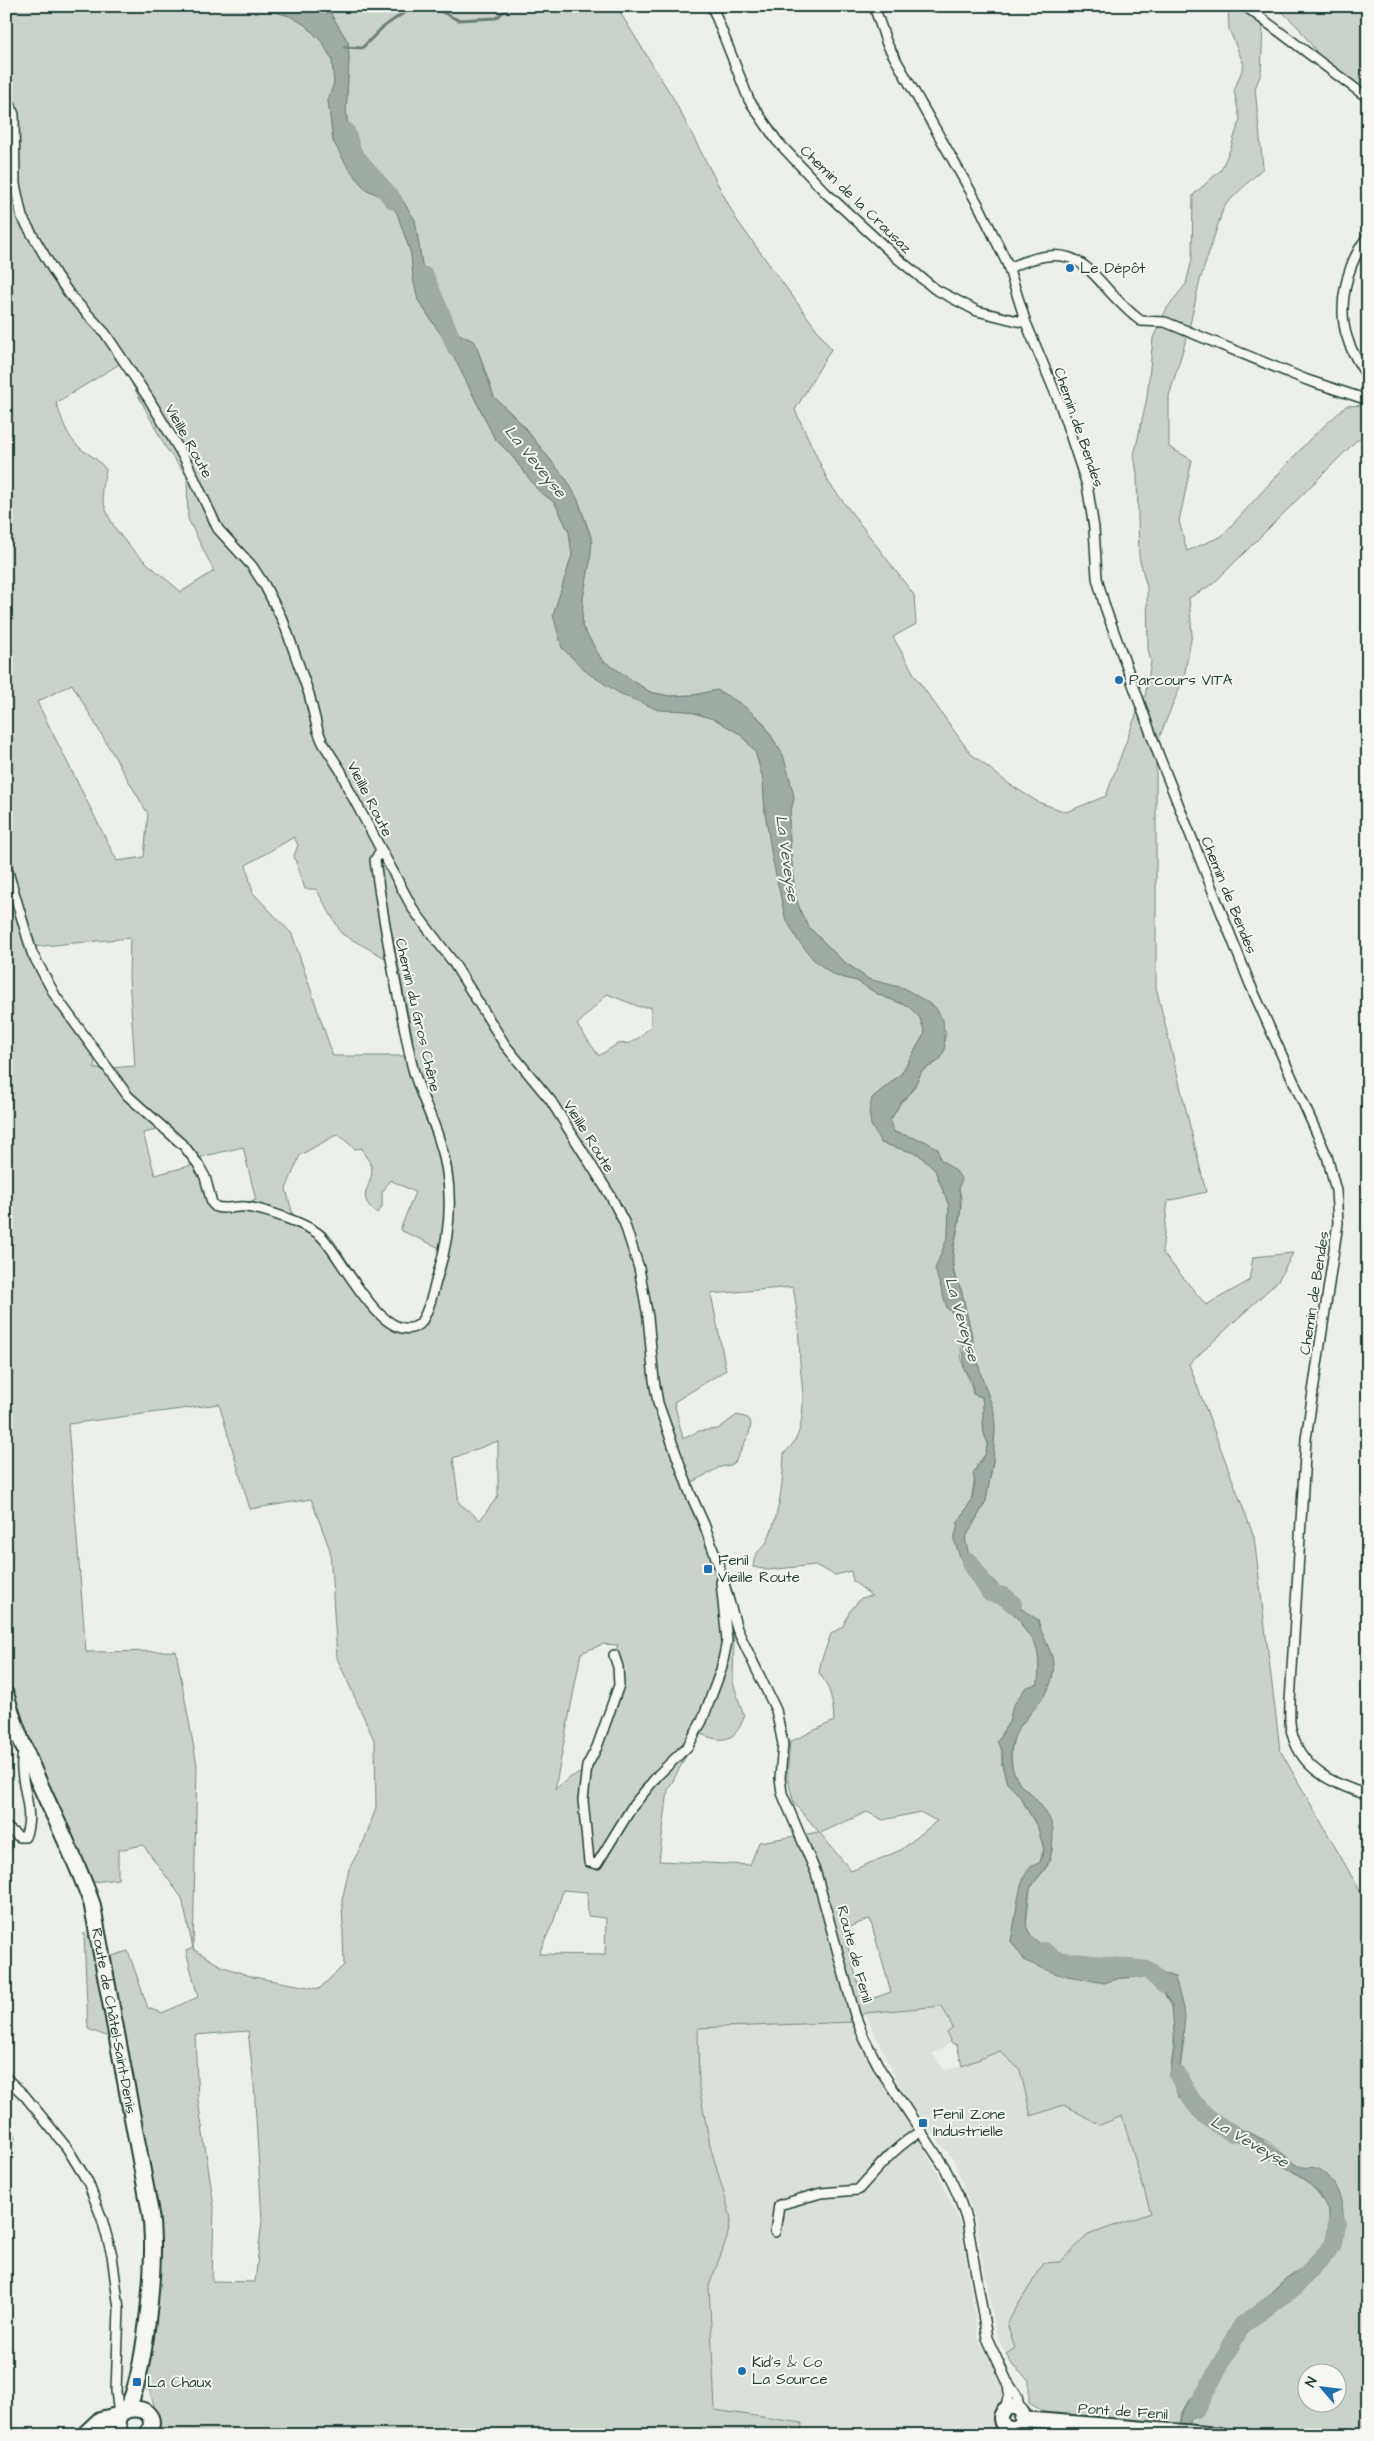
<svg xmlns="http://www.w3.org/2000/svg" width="1374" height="2441" font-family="'Architects Daughter',sans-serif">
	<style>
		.built { fill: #dce0db }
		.green { fill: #cbd2cc; stroke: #758880; fill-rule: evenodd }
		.water { fill: #9faaa4; stroke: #6c7e77 }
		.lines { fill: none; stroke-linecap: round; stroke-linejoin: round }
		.stream { stroke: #6c7e77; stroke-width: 3 }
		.river { stroke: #9faaa4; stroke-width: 18 }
		.street-casing { stroke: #1f3d34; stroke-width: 12 }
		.secondary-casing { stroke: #1f3d34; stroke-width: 18 }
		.primary-casing { stroke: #1f3d34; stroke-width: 19 }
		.street { stroke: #f6f6f2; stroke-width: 9 }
		.secondary { stroke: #f6f6f2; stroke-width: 14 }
		.primary { stroke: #f6f6f2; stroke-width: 15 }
		.poi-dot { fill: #1f6fb2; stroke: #f6f6f2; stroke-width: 2 }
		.labels { text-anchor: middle; stroke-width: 4; stroke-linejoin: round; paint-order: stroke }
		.street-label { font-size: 15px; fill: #1f3d34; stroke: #f6f6f2 }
		.poi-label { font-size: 15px; fill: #1f3d34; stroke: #f6f6f2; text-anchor: start }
		.water-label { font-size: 16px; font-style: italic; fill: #3f5850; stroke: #f6f6f2 }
	</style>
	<rect width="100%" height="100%" fill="#edefea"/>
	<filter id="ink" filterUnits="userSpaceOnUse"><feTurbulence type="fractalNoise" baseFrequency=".02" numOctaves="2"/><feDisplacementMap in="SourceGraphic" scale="10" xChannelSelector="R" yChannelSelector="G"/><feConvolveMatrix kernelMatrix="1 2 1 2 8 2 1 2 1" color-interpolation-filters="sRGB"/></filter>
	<g filter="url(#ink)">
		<path class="built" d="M942,2006L953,2028L947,2033L951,2043L933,2054L945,2071L1000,2051L1020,2070L1032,2116L1064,2105L1100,2125L1122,2115L1151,2214L1088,2235L1060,2262L1015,2348L1006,2354L996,2334L975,2219L954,2161L904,2096L865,2013Z
			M854,2022L939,2175L961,2226L978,2336L1002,2383L1008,2435H801L802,2423L715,2410L709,2286L727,2238L731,2218L710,2145L699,2087L698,2027Z"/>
		<path class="green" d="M6,6H267L275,12L290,16L305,25L322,42L332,59L334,83L328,100L333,141L365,189L387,199L397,213L411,254L413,278L418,300L448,345L495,439L511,455L538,490L555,503L569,532L572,555L565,580L562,648L658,709L688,711L717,720L740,734L755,751L763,779L765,812L785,917L833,975L857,981L879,995L908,1006L920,1018L925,1033L901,1074L872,1098L881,1143L918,1154L935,1170L949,1206L948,1236L944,1248L947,1308C971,1327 956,1345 964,1369C968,1378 972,1384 973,1394L982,1397C985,1412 980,1431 988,1442L985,1455L977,1464L971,1501L958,1523L963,1565L1020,1620C1022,1628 1025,1630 1030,1636C1041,1649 1039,1668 1038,1684L1013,1706L1009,1722L1001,1734L1002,1765L1007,1783L1019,1795L1038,1828L1044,1849L1040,1862L1021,1886L1011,1941L1104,1983L1120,1978L1147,1977C1156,1985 1165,1993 1171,2004C1179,2018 1172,2058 1170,2074C1177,2086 1184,2103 1194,2113C1228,2147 1360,2178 1325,2246C1316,2262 1297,2269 1284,2280C1270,2292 1257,2307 1244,2321L1277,2309L1341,2231L1318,2169L1299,2167L1269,2142L1232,2125L1210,2122L1186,2093L1180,2069L1184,2039L1175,1977L1123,1967H1093L1069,1963L1046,1949L1033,1939L1026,1927L1030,1889L1048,1865L1053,1847L1028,1791L1018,1783L1012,1768L1011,1752L1015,1733L1048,1690L1052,1656L1041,1633L1038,1620L1019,1607L969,1556L965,1539L986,1501L993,1461L995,1429L993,1411L981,1375L961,1289C942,1260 963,1230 961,1198C960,1190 957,1181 956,1172L940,1159L925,1141L894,1132L890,1121L901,1102L911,1093L922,1071L940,1060L946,1032L885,984L868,979L842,960L810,928L802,915L795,895L790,844L789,819L794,798L783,755L762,721L717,690L694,695L670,696L650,692L602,660L582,626L583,598L590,562L592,540L578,500L568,482L521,423L494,397L475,342L447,328L434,296L435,289L422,265L415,220L353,153L346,113L349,59L348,42L326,6H616L673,98L736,219L831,349L795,410L829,483L914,595L916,624L893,637L917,679L970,753L1009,784L1038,802L1066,812L1106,796L1140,704L1145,697L1151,662L1148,649L1147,587L1139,557L1137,474L1134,455L1147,398L1153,338L1167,308L1186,284L1192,259L1193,195L1221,170L1231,147L1240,119L1234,91L1244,65L1229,29L1228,6H1252L1249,12L1263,26L1261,74L1255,88L1263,168L1224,206L1200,280L1188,333L1169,396V447L1192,460L1179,521L1187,551L1222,536L1309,440L1346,406L1368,405V435L1356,441L1213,584L1189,598L1192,634L1184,677L1156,745V987L1206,1192L1168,1201L1162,1252L1206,1305L1249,1281L1253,1257L1293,1253L1278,1281L1189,1364L1254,1537L1280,1750L1368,1905V2410L1362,2435H1188L1189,2421L1204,2404L1208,2390C1185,2400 1180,2409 1178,2435H1030L1032,2428L1048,2426L1046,2413L1029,2403V2380L1013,2366L1006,2354L1015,2348L1007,2323L1044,2263L1060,2262L1088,2235L1151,2213L1122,2116L1100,2125L1064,2105L1031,2116L1020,2070L1000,2051L962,2066L957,2045L951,2043L947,2033L953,2028L942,2006L865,2013L854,2022L698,2028L699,2087L710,2145L731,2218L727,2238L709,2286L715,2410L802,2423L801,2435H157L160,2424L149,2389L146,2390V2369L160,2234L145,2148L111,2038L88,2029L84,1933L112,1956L128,1951L148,2008L162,2013L198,1997L186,1951L193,1948L182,1898L143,1845L118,1850V1879L93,1882L19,1719L6,1667ZM121,363L166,448L187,476L188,519L214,571L181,592C151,565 107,537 102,493C101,486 105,477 106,470C99,459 90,456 80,448C66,437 62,418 56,403ZM72,684L148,814L144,857L117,861L37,702ZM294,837L298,845L294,856L305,889H316L342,934L398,965L413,1039L407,1056H333L292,934L253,893L246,865ZM130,938L129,977L135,1066L95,1069L93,1042L58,998L31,947ZM607,994L640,1007H651V1026L640,1037L630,1043L617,1044L599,1056L577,1025ZM162,1129L193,1164V1165L155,1175L143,1133ZM338,1134L355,1149L362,1148C363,1155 369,1159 371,1166C376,1186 352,1194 377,1213L382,1207V1193L390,1180L415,1192L400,1230L442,1249C438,1265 430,1310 418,1321C389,1346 345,1251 329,1235C320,1227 305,1224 294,1219L286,1189L300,1155ZM243,1147L256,1200L213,1211L201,1157ZM793,1287C798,1312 799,1337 800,1363C802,1385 806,1409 799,1431C796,1441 791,1447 784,1453C783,1482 780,1510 769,1537C764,1551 755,1547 753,1567L768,1570L815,1565L835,1575L851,1571L853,1581L872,1596L861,1598L850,1611L843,1626L831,1634L821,1661L819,1673C831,1688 833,1702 834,1721L790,1742L787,1777L794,1803L819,1832L759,1842L750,1865L659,1861L668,1790L698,1733C720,1742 734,1745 744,1717L733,1682L734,1635L721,1610L713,1559L697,1510L693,1482L720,1467L731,1465L735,1462L749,1434L751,1423L748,1418L737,1415L718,1429L699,1431L683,1439L674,1402L726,1370L711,1294ZM219,1404L250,1509L311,1499L330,1550L337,1658L375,1742L376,1808L364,1841L349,1869L342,1900L344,1965L319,1989L253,1977L221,1966L193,1949L197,1765L176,1651L86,1652L68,1424ZM498,1441V1496L480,1520L459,1503L453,1458ZM603,1644L618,1645L614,1655L619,1685L583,1772L571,1777L555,1789L581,1653ZM867,1812L883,1820L920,1812L937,1821L901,1850L851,1871L820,1833ZM563,1890L587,1892L588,1916L606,1918L605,1955L539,1954L554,1920ZM870,1919L891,1992L863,2002L843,1929ZM248,2031L254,2084L262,2220L255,2282L212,2281L214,2206L198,2100L195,2035ZM1306,2374H1336V2404H1306Z
			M1276,6H1368V90L1330,70L1298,27Z
			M6,2118L12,2122L15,2138L6,2165Z"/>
		<path class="water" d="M267,6H326L348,42L349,59L346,113L353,153L383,187L396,190L415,220L422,265L435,289L434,296L447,328L475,342L494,397L521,423L568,482L578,500L592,540L590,562L583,598L582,626L602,660L650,692L670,696L694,695L717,690L740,703L762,721L783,755L790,779L794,798L789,819L790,844L795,895L802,915L810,928L842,960L868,979L904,988L935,1007L943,1020L945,1049L940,1060L922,1071L911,1093L901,1102L890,1121L894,1132L925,1141L938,1149L940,1159L956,1171L962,1180C958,1187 959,1190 960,1198C963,1220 951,1242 952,1264C953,1274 956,1281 961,1289L981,1375L994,1411L995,1429L993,1461L986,1501L965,1539L969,1556L1019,1607L1038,1620C1042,1638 1056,1655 1053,1674C1049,1705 1012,1720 1011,1752C1010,1761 1013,1773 1018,1781C1020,1786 1025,1788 1029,1792C1038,1801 1054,1819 1053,1833C1053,1843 1052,1853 1048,1863C1045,1871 1035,1878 1031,1887C1028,1893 1025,1923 1027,1928C1030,1936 1038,1943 1044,1948C1083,1979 1131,1961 1175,1977L1185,2016L1180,2069L1186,2093L1210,2122C1253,2128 1264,2142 1297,2165C1304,2169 1313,2166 1319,2169C1338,2179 1349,2214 1340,2233C1333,2250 1316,2264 1304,2277C1286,2297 1273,2317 1247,2325L1244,2321L1285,2279L1307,2266L1324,2246L1329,2229V2212L1319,2193L1301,2176L1218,2130L1193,2113L1178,2096L1170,2074L1175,2046L1172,2006L1163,1992L1147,1977L1120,1978L1104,1983L1057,1974L1025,1961L1011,1941C1016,1922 1017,1881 1030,1868C1032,1865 1038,1864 1040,1862L1044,1849L1038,1828L1019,1795L1007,1783L1002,1765L1003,1752L997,1742L1009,1722L1013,1706L1026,1687L1038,1684C1039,1668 1041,1649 1030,1636C1025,1630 1022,1628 1020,1620L963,1565L954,1540L958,1523L971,1501L975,1484L973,1473L985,1455L988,1443C980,1431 985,1412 982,1397L973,1394L972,1382L964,1368L963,1336L956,1316L947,1308L935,1269L948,1236L949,1206L935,1170L918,1154L881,1143L871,1125L869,1112L872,1098L901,1074L925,1033L920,1018L908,1006L879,995L857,981L833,975L813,959L797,939L785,917L772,857L765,812L763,779L755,751L740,734L716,720L688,711L658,710L619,693L589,674L562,648L553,615L572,555L569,532L555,503L538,490L511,455L495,439L448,345L418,300L413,278L411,254L397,213L387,199L365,189L347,166L333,141L328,100L334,83L332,59L322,42L305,25L290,16L275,12Z
			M1202,2387L1208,2390L1204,2404L1189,2421L1188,2435H1178C1179,2414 1187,2401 1202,2387Z"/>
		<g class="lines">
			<path class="stream" d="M417,6L440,11L458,20L496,18L510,6
				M344,47L362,48L383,27L414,6"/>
			<path class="river" d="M346,131L353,153L394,201
				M425,276L456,348
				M970,1562L990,1593L1004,1596L1013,1604
				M1044,1951L1056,1960L1148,1970L1164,1985
				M1178,2075C1191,2104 1204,2118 1232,2133
				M1196,2409L1242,2325L1294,2288L1334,2244L1337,2222"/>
			<g class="street-casing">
				<path id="street" d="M712,6L749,100L777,141L825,192L897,258L935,289L977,311L1026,323
					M874,6L887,44L979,206L1007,263L1026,323L1060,404L1087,485L1094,528L1097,578L1105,607L1159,756L1250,984L1327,1156L1336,1191L1338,1223L1306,1439L1290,1702C1290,1711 1289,1721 1291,1729C1299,1769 1333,1784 1368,1795
					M1245,6L1368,98
					M6,92L14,115L15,184L22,217L56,275L70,295L105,333L149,399L186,461L218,529L252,566L265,586L284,623L309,694L318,731L323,743L341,771L349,790L413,909L453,962L505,1045L551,1101L610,1195L624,1222L639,1268L648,1317L654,1380L658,1403L690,1493L704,1524L719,1566L737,1629L776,1710L783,1744L780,1778L782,1793L816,1873L855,2015L864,2038L880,2069L945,2168L958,2195L967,2221L987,2338L1007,2381L1017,2396L1020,2412
					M1368,236C1347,263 1336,307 1348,340C1352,354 1361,366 1368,378
					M1009,268C1088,231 1089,283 1141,321L1165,322L1307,380L1368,400
					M6,865L32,953L56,997L128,1096L184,1146L198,1164L205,1177L212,1203L216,1207C225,1210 236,1206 246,1207C264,1209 308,1224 321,1236C342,1256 384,1350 420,1324C430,1309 433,1291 438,1274C452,1229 454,1182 438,1136C430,1112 418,1090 412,1065C398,998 384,929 375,860L381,850
					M614,1655L618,1667L619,1685L597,1747L587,1766L583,1800L589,1862L597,1864L632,1807L658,1775L688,1746L702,1721L721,1670L727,1641L721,1582
					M6,1827L19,1837H25C37,1808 15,1778 24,1749
					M6,2078L25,2096L67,2148L88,2182L102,2219L112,2255L119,2309L116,2391L118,2407L123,2413
					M775,2232L779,2205L821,2193L858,2190C877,2169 896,2145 922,2131
					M1005,2409L1009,2394L1008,2383"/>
			</g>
			<g class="secondary-casing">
				<path id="secondary" d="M1001 2418a11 11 0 1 1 22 0a11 11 0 1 1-22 0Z
					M1022,2419L1220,2435
					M83,2435L100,2419L121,2414
					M86,2435L102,2430L120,2432"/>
			</g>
			<g class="primary-casing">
				<g id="primary">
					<path id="s1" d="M6,1695C26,1768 67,1833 92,1904L148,2200C150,2210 152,2221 152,2231C155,2267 145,2380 126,2410"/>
					<path d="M122,2435C99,2401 169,2400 147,2435"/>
				</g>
			</g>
			<use href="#street" class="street"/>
			<use href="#secondary" class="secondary"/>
			<use href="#primary" class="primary"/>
		</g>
	</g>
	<g class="poi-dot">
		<circle cx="1070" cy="268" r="5"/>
		<circle cx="1119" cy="680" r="5"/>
		<rect x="703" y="1564" width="10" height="10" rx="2.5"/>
		<rect x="918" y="2118" width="10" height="10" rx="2.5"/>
		<circle cx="742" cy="2371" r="5"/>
		<rect x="132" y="2377" width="10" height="10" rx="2.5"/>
	</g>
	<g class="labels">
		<g class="street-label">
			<text transform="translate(856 199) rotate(44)" y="5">Chemin de la Crausaz</text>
			<text transform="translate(1079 427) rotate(71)" y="5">Chemin de Bendes</text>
			<text transform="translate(189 441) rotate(61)" y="5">Vieille Route</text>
			<text transform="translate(370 799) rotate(63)" y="5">Vieille Route</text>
			<text transform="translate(1229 895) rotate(68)" y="5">Chemin de Bendes</text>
			<text transform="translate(418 1015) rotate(77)" y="5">Chemin du Gros Chêne</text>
			<text transform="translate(589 1136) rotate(58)" y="5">Vieille Route</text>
			<text transform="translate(1314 1293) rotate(-81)" y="5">Chemin de Bendes</text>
			<text transform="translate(855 1954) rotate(75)" y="5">Route de Fenil</text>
			<text dy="5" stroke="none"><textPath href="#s1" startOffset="345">Route de Châtel-Saint-Denis</textPath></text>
			<text transform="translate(1123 2411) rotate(4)" y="5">Pont de Fenil</text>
		</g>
		<g class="poi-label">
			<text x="1080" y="273">Le Dépôt</text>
			<text x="1129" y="685">Parcours VITA</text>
			<text x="718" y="1565">Fenil<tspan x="718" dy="17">Vieille Route</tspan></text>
			<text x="933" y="2119">Fenil Zone<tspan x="933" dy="17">Industrielle</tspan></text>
			<text x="752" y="2367">Kid's &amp; Co<tspan x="752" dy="17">La Source</tspan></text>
			<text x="147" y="2387">La Chaux</text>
		</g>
		<g class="water-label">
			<text transform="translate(536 461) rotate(51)" y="6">La Veveyse</text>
			<text transform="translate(788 858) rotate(82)" y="6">La Veveyse</text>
			<text transform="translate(963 1319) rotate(74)" y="6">La Veveyse</text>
			<text transform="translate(1250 2141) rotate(30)" y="6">La Veveyse</text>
		</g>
	</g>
	<rect width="1374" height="2441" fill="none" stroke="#f6f6f2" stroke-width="25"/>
	<rect x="12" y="12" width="1349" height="2416" fill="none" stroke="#1f3d34" stroke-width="2" filter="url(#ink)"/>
	<g transform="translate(1322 2388) rotate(298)"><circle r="24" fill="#f6f6f2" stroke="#a0aca6"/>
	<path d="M0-4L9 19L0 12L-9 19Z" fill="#1f6fb2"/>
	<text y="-8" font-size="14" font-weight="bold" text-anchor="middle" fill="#1f3d34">N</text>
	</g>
</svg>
